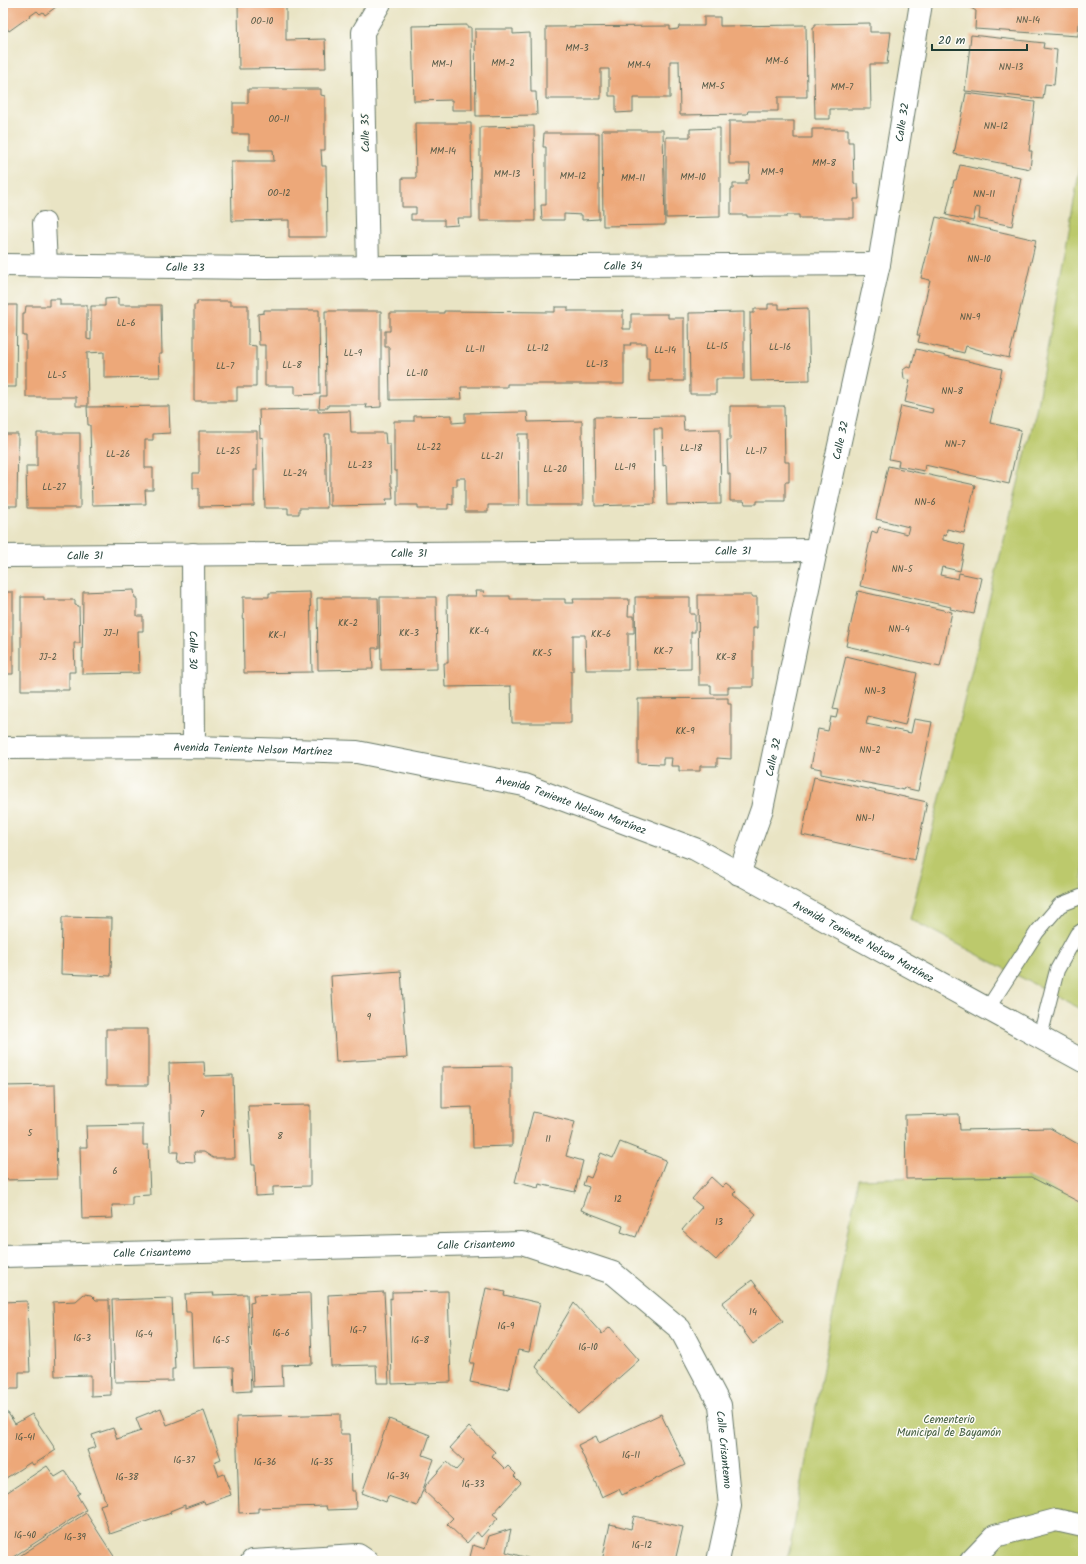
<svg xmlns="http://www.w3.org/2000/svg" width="1086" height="1564" font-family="Kalam,sans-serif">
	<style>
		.green { fill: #bcc96c; stroke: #6e8350 }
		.building { fill: #eda879 }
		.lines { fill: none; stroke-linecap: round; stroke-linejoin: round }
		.lane-casing { stroke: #676; stroke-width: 16 }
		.street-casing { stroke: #676; stroke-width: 24 }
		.secondary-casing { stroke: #676; stroke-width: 24 }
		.lane { stroke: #fff; stroke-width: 14 }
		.street { stroke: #fff; stroke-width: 22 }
		.secondary { stroke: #fff; stroke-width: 22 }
		.labels { text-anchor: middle; stroke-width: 3; stroke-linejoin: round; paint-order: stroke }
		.number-label { font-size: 9px; fill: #525845 }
		.street-label { font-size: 11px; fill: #1f3d34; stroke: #fdfcf7 }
		.park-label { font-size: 11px; fill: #466042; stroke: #fdfcf7 }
	</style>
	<rect width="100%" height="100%" fill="#fdfcf7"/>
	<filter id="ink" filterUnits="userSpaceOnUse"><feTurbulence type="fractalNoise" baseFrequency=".025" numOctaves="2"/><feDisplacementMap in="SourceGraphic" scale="8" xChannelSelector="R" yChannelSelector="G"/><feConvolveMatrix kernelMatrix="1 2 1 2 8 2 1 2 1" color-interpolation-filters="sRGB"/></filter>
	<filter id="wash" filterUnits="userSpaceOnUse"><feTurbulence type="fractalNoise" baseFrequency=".012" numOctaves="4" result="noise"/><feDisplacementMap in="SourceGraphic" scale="16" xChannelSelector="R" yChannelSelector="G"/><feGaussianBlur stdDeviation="0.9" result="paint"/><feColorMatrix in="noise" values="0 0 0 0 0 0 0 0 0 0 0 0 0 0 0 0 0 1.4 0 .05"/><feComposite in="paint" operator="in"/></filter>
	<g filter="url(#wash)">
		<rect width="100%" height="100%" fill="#e9e4c4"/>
		<path class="green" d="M1083,151V1010L910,919L1036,411Z
			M1019,1174L1083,1201V1561H786L790,1547L858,1179Z"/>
		<g id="blocks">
			<path class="building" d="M3,3H53L56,7L45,15L43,12L40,14L37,11L9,31L3,23Z
				M238,3H286V40L325,39L326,68L239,69Z
				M970,3H1081L1078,36L975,29L976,11L971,8Z
				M704,17H720V26L806,25L807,97H778V111H748L747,114L680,115L679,61H670V98H633V112L616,113V96H609V69H601V99H546V27L670,26V30L678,29L679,26H704Z
				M870,23V32H891L887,64H870L871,109H830V119H815L813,27H815V24Z
				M467,25V27H471L472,110H452V100L414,101L412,26Z
				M475,29H513V34L530,33L531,92H536L537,115L476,116Z
				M971,35L1044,43L1043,48L1057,50L1054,85L1045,84L1043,99L965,91Z
				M248,89H321V95L325,96V150H321L322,166H326L327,237H289V220L232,221L231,161H274L273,150H249V134H233V103H248Z
				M966,93L1035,102L1029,151H1032L1030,169L954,154Z
				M729,121H794V138H812V129H848V142H853L854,184H858L859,199H854V218H799V215H787V217H747V215H731V189H733V184H746V180H749L750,164H729Z
				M415,123H471L472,218H457L458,225L444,226V220H411V214H416V207H402V178H416Z
				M534,126L535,221H480V127Z
				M720,128V217L666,218V137H690V129Z
				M602,130H663L665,225L603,226Z
				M544,133H599V219L582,220V215L564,214V220H542L541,205H546V147H543Z
				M960,165L1021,178L1012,226L979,219L980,208L976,207L973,221L946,215L954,180H956Z
				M936,217L1036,240L1009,358L983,352V351L966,346L964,353L918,342L920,335H917L930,280L921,278Z
				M118,298V305H161L162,354H159L160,377L104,378V352L87,353L88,406H76V397H26V336H23V313H25L26,306H49V299H60V305H87V339L91,340V306H105V299Z
				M197,301H230V305H248V345L256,346V387H237V401H194V305H197Z
				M768,304H779V309L808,308L810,380L751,381L750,313H754V309H768Z
				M3,305H17L16,387H3Z
				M555,307H568V311H623V329H631V314H668V318H684V381H649V357H646V343H630L631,345H624V384H507V387H461L462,399L390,400L389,347H385V331H390V313H444V311L555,312Z
				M264,310H319L320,394L295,395V386H265V345H259L258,314L264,313Z
				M325,311H381V407L366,408L367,405H328V408H319L320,396H326Z
				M744,312V379H716V394H690L689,313Z
				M916,349L1002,369L990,423L1021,430L1009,484L925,465L924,471L898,466L899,461L889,459L901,406L932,413L933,409L905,402L910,380L904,379L903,370L907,367L911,368Z
				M169,406L170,433L153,434V440H145V468H153V490H145L146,504L92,505L90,425H88L87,407Z
				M730,406H784L785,462H789V482H785V501H757V504H745L744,501H730V474H728L727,440H730Z
				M318,409V412L350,411L351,433H385L386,444H390L391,486H392L393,499H386L387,505L330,506V434H325L327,508H299V514H288V508H265L263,437L260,438L259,410Z
				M527,412L528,422L582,421L583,505H528V434H518L519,505H488V512H465V478H457V486H453V505L448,504V509H418V505H397V471H394V421H414V416L452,415V423L465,422V413Z
				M683,416L684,430L720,429L721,504L667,505L666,465L663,466L662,429H654L655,504L595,506L594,417Z
				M199,431H257V470H254V506L199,507V488H193V473H199Z
				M37,433H80V508H27L26,466H37Z
				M3,434H18L17,506H3Z
				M888,466L975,485L964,533L947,529L946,536L943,535V540L965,545L960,571L942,567L940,575L958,579L959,573L982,578L974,614L950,609L951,607L860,586L872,531L877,533L879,527L907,534L909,527L876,519Z
				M134,590L135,598H137V616H143V631H138L139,673L82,674L83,592Z
				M475,591H484L483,596H510V599H565V603H574L573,599H629L628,616H634V633H628V670H586L585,635H573V671H571V723H512L511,686L445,687L444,663H448L447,596H476Z
				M858,591L952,612L940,667L846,646Z
				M3,592H13V674H3Z
				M310,592L312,672L244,673L243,597H269V593Z
				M698,595H752V597H757V628H753V687H728V694H711V685H699Z
				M21,597H44V600H75V605L79,606L80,643H74L75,672H69V690H21Z
				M380,597H436L437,669L381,670Z
				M635,597H690V614H695V632H691V669L636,670Z
				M317,598H378L379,648H372L373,669L318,670Z
				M846,656L917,673L905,725L868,716L866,724L911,733L914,719L932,722L918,791L905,788L904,790L821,774V769L811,767L818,729L828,731L831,717L836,718L838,710L833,709Z
				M728,698V704H731V759L717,758V766H700V771H679V766H671L672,758H663V764L638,763V699Z
				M814,777L927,802L915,860L802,835Z
				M62,917L112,918L111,976L61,974Z
				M401,971L407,1058L336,1062L331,976Z
				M106,1029H148V1085H106Z
				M204,1062L205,1076L233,1075L235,1158H213L204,1152H194L195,1162L177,1161L178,1152H171L169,1063Z
				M512,1066V1146L473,1147L472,1107L442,1108V1067Z
				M55,1085L57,1179L3,1180V1086Z
				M310,1105V1186L273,1187V1195L256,1196L255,1165H252L248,1106Z
				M533,1112L575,1122L566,1156L583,1161L575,1192L539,1184L538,1188L515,1182Z
				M959,1114L960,1130L1050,1128L1083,1147V1204L1031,1177L906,1179L905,1115Z
				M143,1125V1145H148L150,1195L132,1196V1205H112L113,1218L82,1219L80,1147H87L86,1126Z
				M620,1142L666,1160L636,1237L621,1232L623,1226L581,1210L589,1187L583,1185L586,1176L591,1178L601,1153L613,1158Z
				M711,1177L722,1187L726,1183L736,1191L733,1194L756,1214L716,1260L682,1230L702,1207L692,1199Z
				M752,1280L783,1321L753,1344L722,1303Z
				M486,1288L505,1292L504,1295L540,1303L529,1352L518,1350L509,1390L470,1382L474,1363H470Z
				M448,1291L451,1382L392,1384L390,1298L392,1299V1292Z
				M384,1292L389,1383H377L376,1365L331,1366L328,1295Z
				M214,1293L213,1295L247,1294L251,1391L234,1392L233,1367L193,1368L191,1312H186L185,1294Z
				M310,1293L312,1364L282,1365L283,1386L253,1387L250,1303L254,1302L253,1295Z
				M84,1294L91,1295L96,1300H109L111,1395L91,1396V1375L55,1376L53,1302L76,1301Z
				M172,1298L175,1369H172V1381L115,1382L112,1300Z
				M27,1301L30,1372H19V1389H3V1302Z
				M574,1303L602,1334L610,1327L639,1360L578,1414L536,1367Z
				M161,1408L167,1425L204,1411L221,1459L214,1462L219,1476L224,1474L231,1495L205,1504L204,1501L185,1508V1505L170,1511L171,1513L110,1534L100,1505L106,1503L87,1450L96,1447L92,1435L113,1428L117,1439L141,1431L136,1418Z
				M3,1413H8L15,1424L32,1414L56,1450L33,1465L31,1462L3,1480Z
				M340,1414V1434H350L352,1491H355L356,1509L327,1510L326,1506L258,1508V1512L239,1513L236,1417Z
				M661,1414L685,1465L622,1495L619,1489L602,1497L578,1445L596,1436L599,1443Z
				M389,1419L430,1435L423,1455L434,1459L417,1506L388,1496L386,1502L362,1493Z
				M469,1427L495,1452L492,1456L505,1469L508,1466L516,1474L514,1476L521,1483L493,1514L498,1518L481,1537L477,1532L467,1543L447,1524L453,1518L424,1491L426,1485L447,1462L456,1470L464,1461L450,1448Z
				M47,1466L55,1477L65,1471L80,1493L77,1495L86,1510L7,1561H3V1495Z
				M86,1513L117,1561H12Z
				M634,1516L683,1527L675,1561H602L610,1524L631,1529Z
				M511,1529L506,1552L538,1561H469L473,1545L485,1549L489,1536Z"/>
		</g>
	</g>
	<g filter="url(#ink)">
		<use href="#blocks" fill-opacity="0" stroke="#676" stroke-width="1"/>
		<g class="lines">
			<g class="lane-casing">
				<path id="lane" d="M988,1008L1037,932L1060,905L1083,896
					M1040,1037L1057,970L1077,934L1083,930"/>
			</g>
			<g class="street-casing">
				<g id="street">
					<path d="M44,223L46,265"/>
					<path id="s1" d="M3,265L265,268L879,264"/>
					<path d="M368,268L363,32L380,3"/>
					<path id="s2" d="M193,554L194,747"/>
					<path id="s3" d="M3,556L816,550"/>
					<path id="s4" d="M739,874L762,809L816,550L879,264L921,3"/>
					<path id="s5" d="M3,1256L522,1243L613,1273L680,1329L720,1405L730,1506L718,1561"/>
					<path d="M252,1561L358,1555L367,1561"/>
					<path d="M971,1561L995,1536L1056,1520L1083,1526"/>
				</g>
			</g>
			<g class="secondary-casing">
				<g id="secondary">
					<path id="s6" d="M3,748L194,747L357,752L524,785L695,849L1083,1061"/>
				</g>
			</g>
			<use href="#lane" class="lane"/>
			<use href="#street" class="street"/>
			<use href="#secondary" class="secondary"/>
		</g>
	</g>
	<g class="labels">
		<g class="number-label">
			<text x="1028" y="23">NN-14</text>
			<text x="262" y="24">OO-10</text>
			<text x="577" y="51">MM-3</text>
			<text x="777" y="64">MM-6</text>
			<text x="503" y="66">MM-2</text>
			<text x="442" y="67">MM-1</text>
			<text x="639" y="68">MM-4</text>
			<text x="1011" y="70">NN-13</text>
			<text x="713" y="89">MM-5</text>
			<text x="842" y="90">MM-7</text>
			<text x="279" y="122">OO-11</text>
			<text x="996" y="129">NN-12</text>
			<text x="443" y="154">MM-14</text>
			<text x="824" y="166">MM-8</text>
			<text x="772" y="175">MM-9</text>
			<text x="507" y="177">MM-13</text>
			<text x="573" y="179">MM-12</text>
			<text x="693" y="180">MM-10</text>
			<text x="633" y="181">MM-11</text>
			<text x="279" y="196">OO-12</text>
			<text x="984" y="197">NN-11</text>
			<text x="979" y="262">NN-10</text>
			<text x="970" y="320">NN-9</text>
			<text x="126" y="326">LL-6</text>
			<text x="717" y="349">LL-15</text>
			<text x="780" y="350">LL-16</text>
			<text x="538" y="351">LL-12</text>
			<text x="475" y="352">LL-11</text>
			<text x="665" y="353">LL-14</text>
			<text x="353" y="356">LL-9</text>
			<text x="597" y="367">LL-13</text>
			<text x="292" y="368">LL-8</text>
			<text x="225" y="369">LL-7</text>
			<text x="417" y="376">LL-10</text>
			<text x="57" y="378">LL-5</text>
			<text x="952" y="394">NN-8</text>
			<text x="955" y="447">NN-7</text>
			<text x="429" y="450">LL-22</text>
			<text x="691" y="451">LL-18</text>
			<text x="228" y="454">LL-25</text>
			<text x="756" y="454">LL-17</text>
			<text x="118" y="457">LL-26</text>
			<text x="492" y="459">LL-21</text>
			<text x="360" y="468">LL-23</text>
			<text x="625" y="470">LL-19</text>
			<text x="555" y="472">LL-20</text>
			<text x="295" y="476">LL-24</text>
			<text x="54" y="490">LL-27</text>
			<text x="925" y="505">NN-6</text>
			<text x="902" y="572">NN-5</text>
			<text x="348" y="626">KK-2</text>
			<text x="899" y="632">NN-4</text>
			<text x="479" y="634">KK-4</text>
			<text x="111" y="636">JJ-1</text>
			<text x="409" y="636">KK-3</text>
			<text x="601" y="637">KK-6</text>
			<text x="277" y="638">KK-1</text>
			<text x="663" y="654">KK-7</text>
			<text x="542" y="656">KK-5</text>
			<text x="48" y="660">JJ-2</text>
			<text x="726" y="660">KK-8</text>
			<text x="875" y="694">NN-3</text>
			<text x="685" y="734">KK-9</text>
			<text x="870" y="753">NN-2</text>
			<text x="865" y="821">NN-1</text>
			<text x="369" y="1020">9</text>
			<text x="202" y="1117">7</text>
			<text x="30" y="1136">5</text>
			<text x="280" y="1139">8</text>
			<text x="548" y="1142">11</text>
			<text x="115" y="1174">6</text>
			<text x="618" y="1202">12</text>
			<text x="719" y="1225">13</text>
			<text x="753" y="1315">14</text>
			<text x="506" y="1329">IG-9</text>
			<text x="358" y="1333">IG-7</text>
			<text x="281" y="1336">IG-6</text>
			<text x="144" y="1337">IG-4</text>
			<text x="82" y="1341">IG-3</text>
			<text x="221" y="1343">IG-5</text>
			<text x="420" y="1343">IG-8</text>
			<text x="588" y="1350">IG-10</text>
			<text x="25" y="1440">1G-41</text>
			<text x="631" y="1458">IG-11</text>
			<text x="184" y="1463">IG-37</text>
			<text x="265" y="1465">IG-36</text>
			<text x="322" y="1465">IG-35</text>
			<text x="398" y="1479">IG-34</text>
			<text x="127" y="1480">IG-38</text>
			<text x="473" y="1487">IG-33</text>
			<text x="25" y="1538">IG-40</text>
			<text x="75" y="1540">IG-39</text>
			<text x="642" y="1548">IG-12</text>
		</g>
		<g class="street-label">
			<text dy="4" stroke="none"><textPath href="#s4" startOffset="770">Calle 32</textPath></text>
			<text transform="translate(365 133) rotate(-91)" y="4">Calle 35</text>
			<text dy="4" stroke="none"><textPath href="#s1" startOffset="620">Calle 34</textPath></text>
			<text dy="4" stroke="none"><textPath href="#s1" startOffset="182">Calle 33</textPath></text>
			<text dy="4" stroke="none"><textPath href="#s4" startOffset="446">Calle 32</textPath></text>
			<text dy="4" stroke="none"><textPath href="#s3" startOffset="730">Calle 31</textPath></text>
			<text dy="4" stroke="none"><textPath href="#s3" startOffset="406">Calle 31</textPath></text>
			<text dy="4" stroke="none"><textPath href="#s3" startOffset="82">Calle 31</textPath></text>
			<text dy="4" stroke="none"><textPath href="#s2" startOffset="96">Calle 30</textPath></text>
			<text dy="4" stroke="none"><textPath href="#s6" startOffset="250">Avenida Teniente Nelson Martínez</textPath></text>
			<text dy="4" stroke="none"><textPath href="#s4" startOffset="122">Calle 32</textPath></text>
			<text dy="4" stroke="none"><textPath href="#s6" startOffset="575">Avenida Teniente Nelson Martínez</textPath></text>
			<text dy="4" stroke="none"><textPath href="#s6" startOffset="899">Avenida Teniente Nelson Martínez</textPath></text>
			<text dy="4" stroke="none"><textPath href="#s5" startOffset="473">Calle Crisantemo</textPath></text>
			<text dy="4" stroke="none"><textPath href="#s5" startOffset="149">Calle Crisantemo</textPath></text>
			<text dy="4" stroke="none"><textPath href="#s5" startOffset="833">Calle Crisantemo</textPath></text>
		</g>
		<g class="park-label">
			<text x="949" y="1423">Cementerio<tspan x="949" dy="13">Municipal de Bayamón</tspan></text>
		</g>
	</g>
	<rect width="1086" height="1564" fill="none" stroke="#fdfcf7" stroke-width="16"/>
	<path d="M932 44v6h95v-6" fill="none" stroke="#1f3d34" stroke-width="2"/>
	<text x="938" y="44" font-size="12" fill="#1f3d34" stroke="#fdfcf7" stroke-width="3" paint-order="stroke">20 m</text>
</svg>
